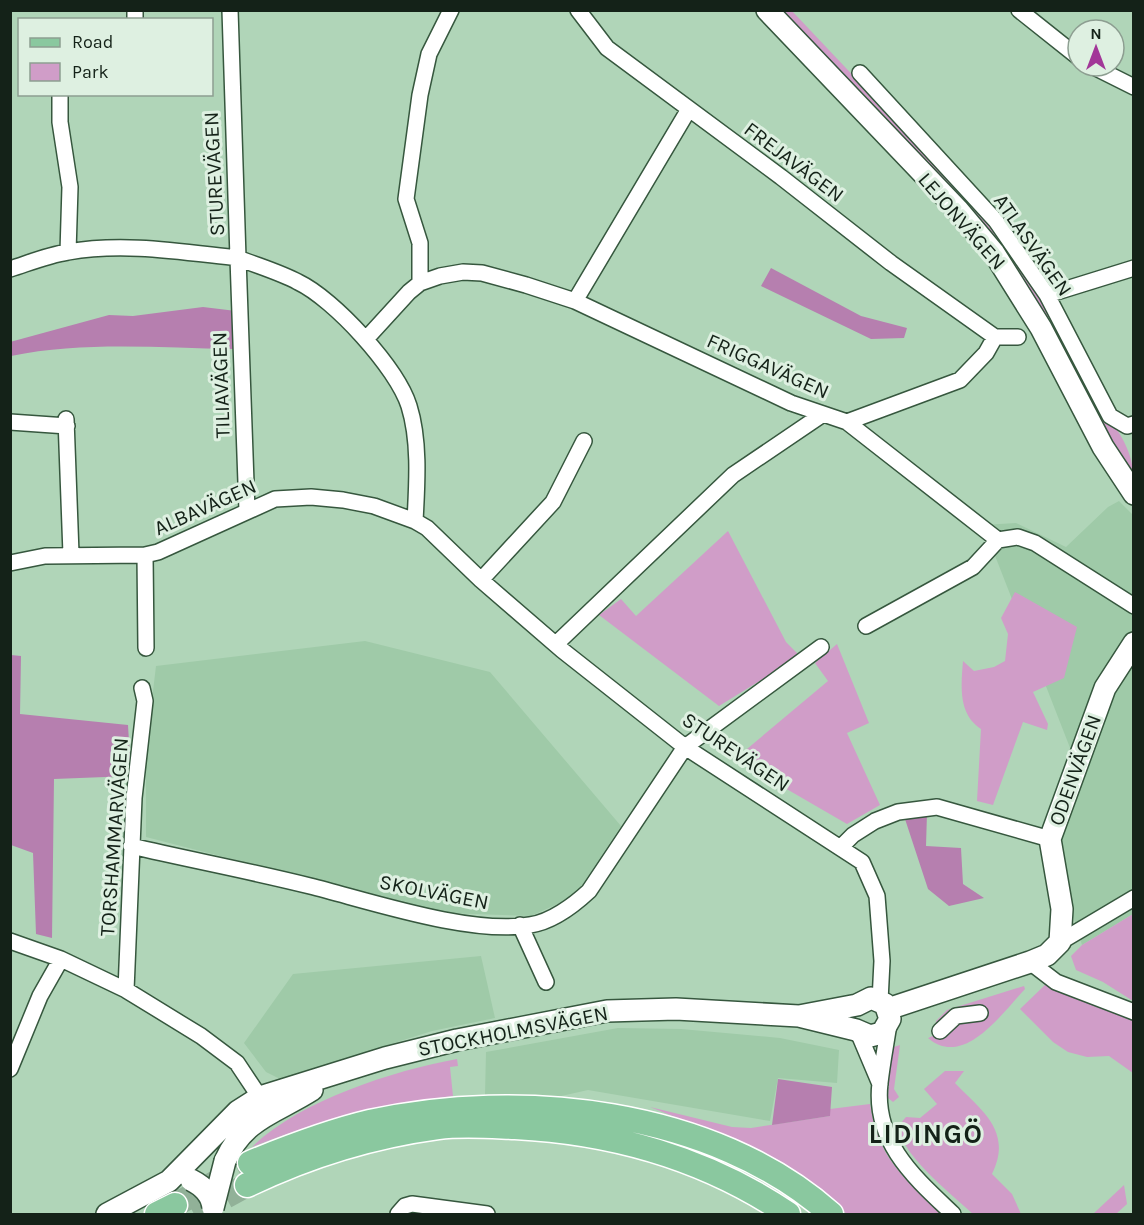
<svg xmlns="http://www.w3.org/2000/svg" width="1144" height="1225" font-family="Karla,sans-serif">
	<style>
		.built { fill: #9fcaa8 }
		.green { fill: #d09dc8 }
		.forest { fill: #b67faf }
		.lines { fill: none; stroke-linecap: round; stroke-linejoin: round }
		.primary-tunnel { stroke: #91b198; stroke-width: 24; stroke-dasharray: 24 12; stroke-linecap: butt }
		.street-casing { stroke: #36573e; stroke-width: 18 }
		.secondary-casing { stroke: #36573e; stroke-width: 24 }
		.primary-casing { stroke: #fff; stroke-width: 27 }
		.street { stroke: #fff; stroke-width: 15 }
		.secondary { stroke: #fff; stroke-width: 21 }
		.primary { stroke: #8ac89f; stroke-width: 24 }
		.secondary-bridge-casing { stroke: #36573e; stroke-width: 24; stroke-linecap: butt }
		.secondary-bridge { stroke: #fff; stroke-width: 21 }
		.labels { text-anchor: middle; stroke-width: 6; stroke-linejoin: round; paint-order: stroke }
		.street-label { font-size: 21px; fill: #142218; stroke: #def0e1 }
		.district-label { font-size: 27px; font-weight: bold; letter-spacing: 1.5px; fill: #142218; stroke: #def0e1 }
	</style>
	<rect width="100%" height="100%" fill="#b0d5b8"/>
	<path class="built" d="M1119,501L1133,515V914L1082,945L1062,880L1056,839L1074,758L983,525L1016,523L1066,547L1108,507Z
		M365,641L490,672L621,826L575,896L531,916L443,913L146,837V750L156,666Z
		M481,956L495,1018L432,1031L280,1079L266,1072L244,1043L293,974Z
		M618,1028L681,1029L780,1038L839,1050L837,1083L778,1078L770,1121L588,1090L557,1097L485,1095L486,1052Z"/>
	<path class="green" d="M777,11H792L969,198L1003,239L1051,316L1046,318Z
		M1056,326L1112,424C1121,432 1135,461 1132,472L1115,456L1050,329Z
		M728,531L786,642L800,656L719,706L599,615L621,599L636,616Z
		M1015,592L1077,627L1064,678L1033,692L1048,724L1047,730L1023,722L993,805L977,801L981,729C958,714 961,686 963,661L974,671L994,667L1005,661L1008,634L1001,618Z
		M837,644L869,723L847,733L880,805L847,824L735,759L828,681L815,663Z
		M1133,914V1001L1103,982L1076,970L1071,956L1082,945Z
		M1046,984L1133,1019V1073L1109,1056L1087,1057L1068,1052L1053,1042L1020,1009Z
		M1024,986L1025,989C1002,1013 964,1069 928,1038L935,1035L936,1021L947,1010Z
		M900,1045L894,1089L899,1097L893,1102L888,1098L891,1048Z
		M457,1059L458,1066L450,1067L453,1096C382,1104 318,1121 252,1147C299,1101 392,1071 457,1059Z
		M945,1071H964L955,1083C982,1111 1013,1131 992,1174L1012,1194L1021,1214H973C954,1196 901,1155 900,1129C899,1124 903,1121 906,1117L920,1118L937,1104L924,1089Z
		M870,1104C878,1159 904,1177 941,1214H847L820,1194L728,1138L650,1107L732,1127L751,1128L830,1116V1109Z
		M1124,1185L1127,1204L1116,1214H1093Z"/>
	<path class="forest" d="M771,268L861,316L907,328L904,338L871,339L761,286Z
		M203,307L236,311L234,349C160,348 83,341 11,356L10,342L109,315L133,316Z
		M11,655L21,656L20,714L128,725L131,776L54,779L52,938L36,934L33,853L11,845Z
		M927,813L926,846L961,848L963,884L984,898L949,906L928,889L904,816Z
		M778,1079L832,1087L830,1116L772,1125Z"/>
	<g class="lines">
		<path class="primary-tunnel" d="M175,1205L250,1163
			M194,1214L247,1185"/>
		<g class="street-casing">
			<path id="street" d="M230,10L238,258C258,266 279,272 298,282C334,299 397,368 409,406C420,441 417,484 415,521
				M578,10L607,48L781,177L891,263L995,337
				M1019,10L1078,57
				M135,20V10
				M1092,66L1134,87
				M860,73L996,221L1047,295L1110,416L1127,426L1134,424
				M60,94V122L70,187L68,252
				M10,269C29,263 48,255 68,252C124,242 182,252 238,258L247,511
				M420,283V243L406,199L420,95L429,54L451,10
				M1047,295L1134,268
				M575,301L689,109
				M366,339L409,292L420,283L440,276L463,272L482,273L526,285L575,301L791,403L847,422L998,540L1018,537L1035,543L1134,606
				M66,419L71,554
				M10,422L67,426
				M847,422L960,380L986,353L995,337H1018
				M145,555L146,648
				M10,563L45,556L145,555L158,552L275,499L311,497L343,500L374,506L415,521L427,528L481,580L562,650L685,747L862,862L877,896L882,961L880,1001
				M481,580L553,502L584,441
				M866,626L973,567L998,540
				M556,644L733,475L823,414
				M131,846C191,860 250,871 310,886C370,901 470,935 530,925C551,922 574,905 589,891L685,747L821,647
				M841,847L853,835L875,821L898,812L937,807L1050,839
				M520,925L546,982
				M10,941L61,959L126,990L201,1036L237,1063L265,1105
				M1060,942L1134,898
				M1030,962L1056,982L1134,1012
				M126,990L134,798L145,701L142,688
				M889,1024C886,1044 882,1064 880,1083C873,1142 915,1178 953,1214
				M940,1031L956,1016L980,1013
				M858,1032L880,1084
				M10,1069L40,996L61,959
				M398,1214L405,1206L412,1204L487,1214"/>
		</g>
		<g class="secondary-casing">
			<path id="secondary" d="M767,10L958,210L994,253L1041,328L1103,447L1134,494
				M888,1009L1030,962L1047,955L1060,942L1062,909L1050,839L1105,688L1134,643
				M225,1161C244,1118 276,1113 312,1090
				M107,1214L169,1181L238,1111L260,1097L385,1058L457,1040L607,1011L676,1009L799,1016L856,1030L870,1036L882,1033L890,1019L885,1004L871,998L857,1005L799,1016"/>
		</g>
		<g class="primary-casing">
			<path id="primary" d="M250,1163C289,1147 328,1132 370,1122C520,1089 713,1109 831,1214
				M247,1185C307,1156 371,1136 438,1127C463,1124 489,1126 515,1127C612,1132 707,1159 788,1214
				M157,1214L175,1205"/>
		</g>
		<use href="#street" class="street"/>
		<use href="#secondary" class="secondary"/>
		<use href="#primary" class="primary"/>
		<g class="secondary-bridge-casing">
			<path id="secondary-bridge" d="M191,1180C203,1186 212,1194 213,1208
				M213,1208L225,1161"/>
		</g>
		<use href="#secondary-bridge" class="secondary-bridge"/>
	</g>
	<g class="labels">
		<g class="street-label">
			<text transform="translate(794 162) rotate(37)" y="7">FREJAVÄGEN</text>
			<text transform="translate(214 174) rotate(-93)" y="7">STUREVÄGEN</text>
			<text transform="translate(962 221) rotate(49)" y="7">LEJONVÄGEN</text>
			<text transform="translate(1033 245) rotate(55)" y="7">ATLASVÄGEN</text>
			<text transform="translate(768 366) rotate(24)" y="7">FRIGGAVÄGEN</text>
			<text transform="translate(221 385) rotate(-92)" y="7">TILIAVÄGEN</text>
			<text transform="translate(205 507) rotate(-24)" y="7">ALBAVÄGEN</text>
			<text transform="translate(736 752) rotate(34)" y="7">STUREVÄGEN</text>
			<text transform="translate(1075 770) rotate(-70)" y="7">ODENVÄGEN</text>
			<text transform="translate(114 837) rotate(-86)" y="7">TORSHAMMARVÄGEN</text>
			<text transform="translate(434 892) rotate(11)" y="7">SKOLVÄGEN</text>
			<text transform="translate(513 1031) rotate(-11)" y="7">STOCKHOLMSVÄGEN</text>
		</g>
		<g class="district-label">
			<text x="926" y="1143">LIDINGÖ</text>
		</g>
	</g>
	<rect width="1144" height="1225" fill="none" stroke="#142218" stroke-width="24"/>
	<rect x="18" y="18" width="195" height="78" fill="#def0e1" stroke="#8d9e91" stroke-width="1.5"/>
	<rect x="30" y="38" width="30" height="9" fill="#8ac89f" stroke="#8d9e91" stroke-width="1.5"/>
	<text x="72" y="48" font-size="18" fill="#142218">Road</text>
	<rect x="30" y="63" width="30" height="18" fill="#d09dc8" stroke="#8d9e91" stroke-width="1.5"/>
	<text x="72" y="78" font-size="18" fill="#142218">Park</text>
	<g transform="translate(1096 48)"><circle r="28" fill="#def0e1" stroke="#8d9e91" stroke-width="1.5"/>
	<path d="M0-4.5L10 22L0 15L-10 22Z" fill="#a23798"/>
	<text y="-9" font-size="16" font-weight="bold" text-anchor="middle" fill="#142218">N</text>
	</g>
</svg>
